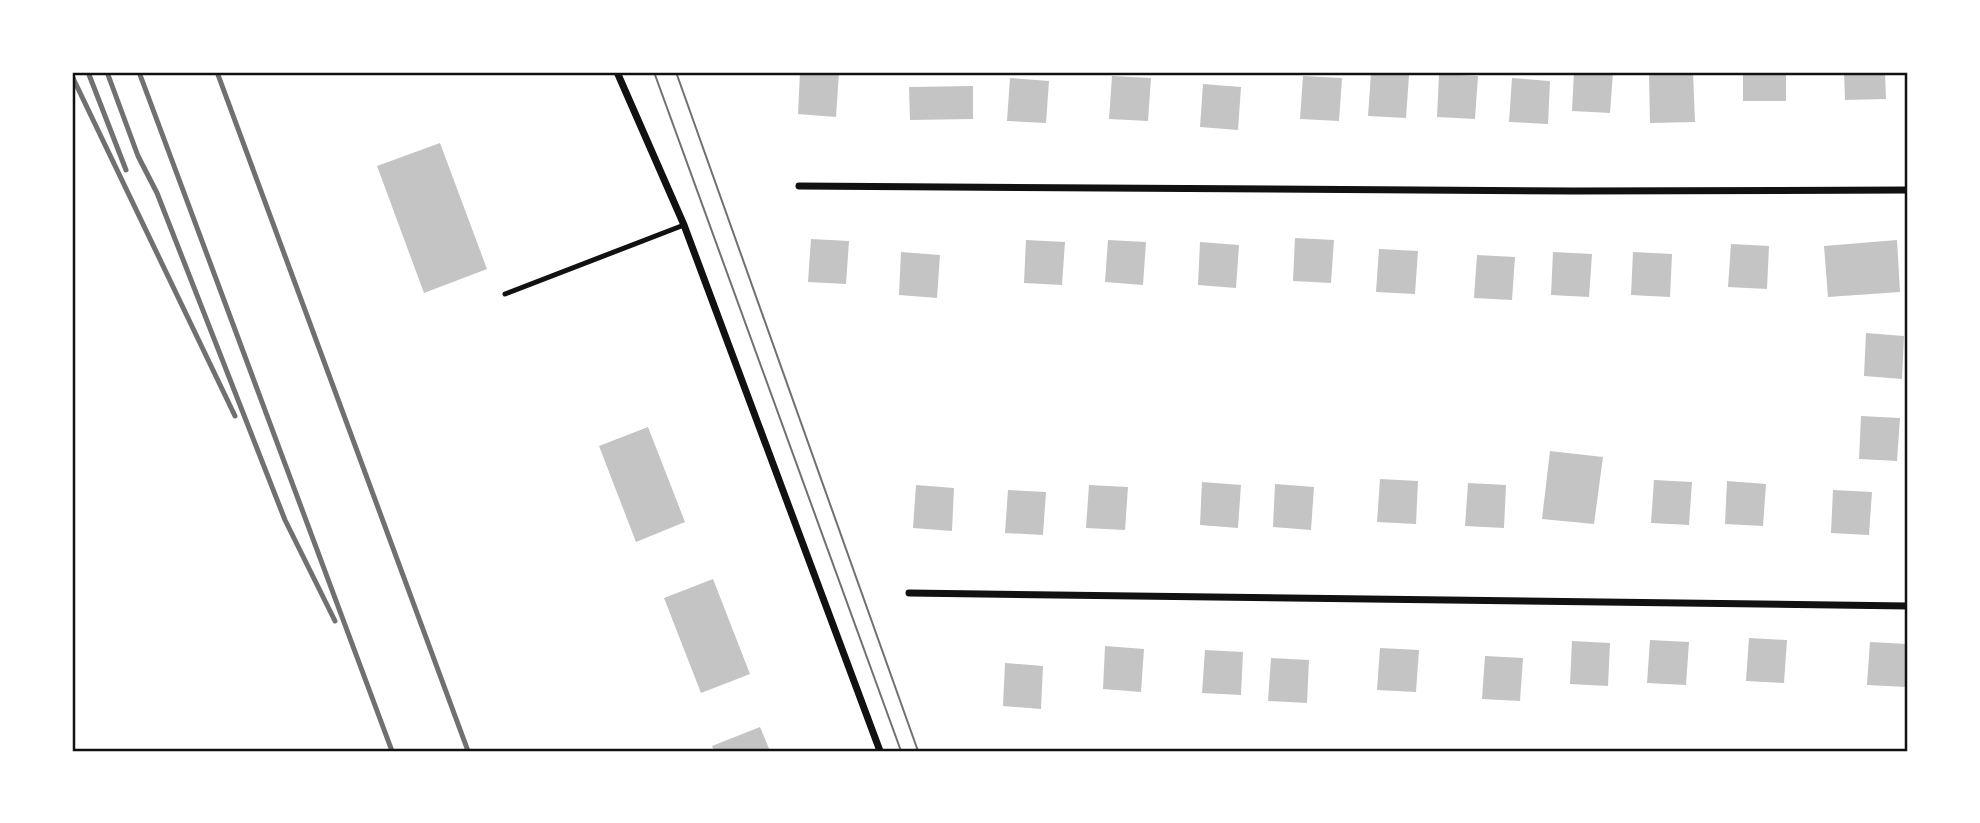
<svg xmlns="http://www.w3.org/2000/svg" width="1980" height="823" font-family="Manrope,sans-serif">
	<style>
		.building { fill: #c4c4c4 }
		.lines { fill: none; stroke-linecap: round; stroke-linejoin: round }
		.service { stroke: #111; stroke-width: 5 }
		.minor { stroke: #111; stroke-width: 7 }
		.tram { stroke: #707070; stroke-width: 2 }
		.rail { stroke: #707070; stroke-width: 5 }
		.neatline { fill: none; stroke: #111; stroke-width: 2.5 }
	</style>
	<rect width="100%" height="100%" fill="#fff"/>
	<path class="building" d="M800,72L839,73L836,117L798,114Z
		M1574,72H1613L1610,113L1572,111Z
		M1649,72H1693L1695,122L1650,123Z
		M1743,72H1786V101H1743Z
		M1844,72H1885L1886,99L1845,100Z
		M1371,73L1409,75L1406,118L1368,116Z
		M1439,74L1478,76L1475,119L1437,117Z
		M1112,76L1151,78L1148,121L1109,119Z
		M1303,76L1342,78L1339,121L1300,119Z
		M1010,78L1049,81L1046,123L1007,121Z
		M1512,78L1550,81L1548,124L1509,122Z
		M1203,84L1241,87L1238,130L1200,127Z
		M973,86V119L910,120L909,87Z
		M440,143L487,269L424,293L377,166Z
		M1295,238L1334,240L1331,283L1293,281Z
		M811,239L849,241L846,284L808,282Z
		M1026,240L1065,242L1062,285L1024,283Z
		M1108,240L1146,242L1143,285L1105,282Z
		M1897,240L1900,292L1828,297L1824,246Z
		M1200,242L1239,245L1236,288L1198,285Z
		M1731,244L1769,246L1767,289L1728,287Z
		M1379,249L1418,251L1415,294L1376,292Z
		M901,252L940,255L937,298L899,295Z
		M1553,252L1592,254L1589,297L1551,295Z
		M1633,252L1672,254L1670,297L1631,295Z
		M1477,255L1515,257L1512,300L1474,298Z
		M1866,333L1904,336L1902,379L1864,376Z
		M1861,416L1900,418L1897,461L1859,459Z
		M648,427L685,522L636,542L599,446Z
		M1550,451L1603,457L1594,524L1542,519Z
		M1380,479L1418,481L1416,524L1377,522Z
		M1654,480L1692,482L1689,525L1651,523Z
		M1727,481L1766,484L1763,526L1725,524Z
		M1202,482L1241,485L1238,528L1200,525Z
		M1468,483L1506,485L1504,528L1465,526Z
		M1275,484L1314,487L1311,530L1273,527Z
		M916,485L954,488L952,531L913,528Z
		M1089,485L1128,487L1125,530L1086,528Z
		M1008,490L1046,492L1043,535L1005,533Z
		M1833,490L1872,492L1869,535L1831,533Z
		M713,579L750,674L701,693L664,598Z
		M1749,638L1787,640L1784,683L1746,681Z
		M1650,640L1689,642L1686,685L1647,683Z
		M1572,641L1610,643L1608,686L1570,684Z
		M1870,642L1908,644L1906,687L1867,685Z
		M1105,646L1144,649L1141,692L1103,689Z
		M1380,648L1419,650L1416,692L1377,690Z
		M1205,650L1243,652L1241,695L1202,693Z
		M1485,656L1523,658L1520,701L1482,699Z
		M1271,658L1309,660L1307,703L1268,701Z
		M1005,663L1043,666L1041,709L1003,706Z
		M760,727L770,751H714L712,746Z"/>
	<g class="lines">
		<path class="service" d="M505,294L684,225"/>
		<path class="minor" d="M617,72L684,225L880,751
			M799,186L1574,191L1908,190
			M909,593L1908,606"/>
		<path class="tram" d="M654,72L901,751
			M676,72L918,751"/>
		<path class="rail" d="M88,72L126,170
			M107,72L138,156L157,193L285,520L335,621
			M139,72L392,751
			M217,72L468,751
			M72,76L235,416"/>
	</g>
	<rect width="1980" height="823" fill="none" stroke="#ffffff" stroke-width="147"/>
	<rect x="74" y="74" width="1832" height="676" class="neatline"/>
</svg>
